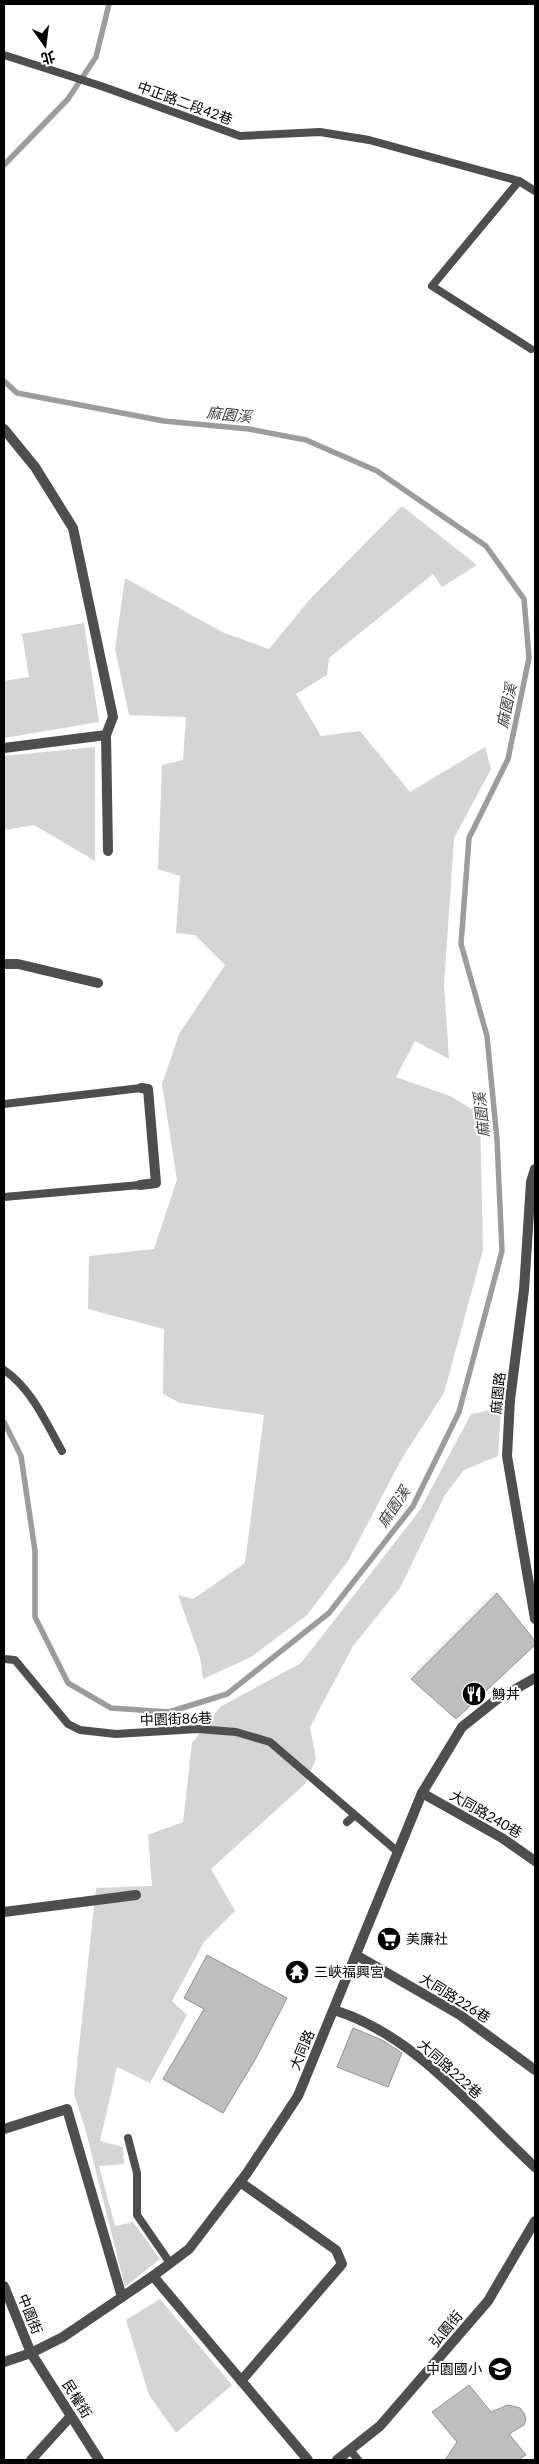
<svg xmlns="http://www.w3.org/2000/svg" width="539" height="2464" font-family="Lato,'Noto Sans TC',sans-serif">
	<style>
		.green { fill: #d5d5d5 }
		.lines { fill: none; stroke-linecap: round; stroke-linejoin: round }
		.stream { stroke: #9c9c9c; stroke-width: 5.5 }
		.building { fill: #bebebe; stroke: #929292 }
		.service { stroke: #4e4e4e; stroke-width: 8 }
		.minor { stroke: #4e4e4e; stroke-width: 10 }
		.tertiary { stroke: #4e4e4e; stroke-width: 10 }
		.labels { text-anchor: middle; stroke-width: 4; stroke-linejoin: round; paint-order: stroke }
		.street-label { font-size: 14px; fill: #000; stroke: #fff }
		.poi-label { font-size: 14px; fill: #000; stroke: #fff; text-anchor: start }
		.water-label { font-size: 15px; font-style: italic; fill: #3d3d3d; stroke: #fff }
	</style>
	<rect width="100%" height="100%" fill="#fff"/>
	<path class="green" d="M402,506L477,565L442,587L433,574L329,658L327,675L296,694L321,736L360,731L410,792L485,747L491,769L454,838L444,985L449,1059L415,1041L396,1077L450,1096L480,1114L483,1250L444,1393L401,1460L348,1561L307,1615L251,1657L203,1679L200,1657L178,1595L193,1599L245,1563L264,1415L180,1403L163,1394L164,1329L88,1309L89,1256L154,1249L177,1180L162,1084L179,1034L225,965L195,935L176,933L180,876L158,869L162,765L183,760L186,717L129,715L115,649L125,578L222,632L269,649L310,599Z
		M84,623L99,722L4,738V681L29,677L22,634Z
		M95,747V861L34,825L4,830V756Z
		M501,1408L498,1456L464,1470L445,1495L400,1588L353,1646L310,1727L316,1759L305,1784L211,1869L235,1911L204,1942L172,2001L187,2015L150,2083L117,2067L100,2141L123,2147L124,2164L99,2166L115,2226L133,2222L160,2259L125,2287L85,2128L74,2094L96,1888L152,1886L148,1835L183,1822L192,1743L220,1707L301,1663L420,1510L471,1414Z
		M160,2299L232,2385L176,2433L149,2395L126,2320Z"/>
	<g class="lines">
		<path class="stream" d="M4,165L68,99L96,57L109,4
			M4,381L17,393L164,421L249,429L306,440L377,471L486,546L524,599L529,658L508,759L469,838L461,944L487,1036L497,1140L502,1251L459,1412L413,1506L329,1613L227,1694L169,1712L111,1708L68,1683L35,1617V1551L21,1456L4,1422"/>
	</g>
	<path class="building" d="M497,1593L535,1641V1645L456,1719L411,1679Z
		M207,1955L287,1998L255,2060L223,2113L163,2079L204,2009L184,1998Z
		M353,2028L382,2040L402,2053L388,2087L337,2067Z
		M469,2385L491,2412L508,2405L520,2408L524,2413L526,2420L524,2425L509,2434L526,2455L518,2460H445L457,2442L432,2412Z"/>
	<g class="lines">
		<path class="service" d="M4,55L101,86L240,136L320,132L369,140L519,181L535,191
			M519,181L432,286L531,349
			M4,1104L141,1088
			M4,1197L140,1185
			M4,1370C32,1389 46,1423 62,1451
			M4,1659L15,1660L68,1724L80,1730L116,1734L198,1729L236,1732L270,1742L398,1852
			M347,1822L355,1815
			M128,2138L137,2173V2215L170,2263
			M350,2450L358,2460"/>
		<path class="minor" d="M4,429L35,467L73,528L113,717L106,735L4,748
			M106,735L108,851
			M4,964H18L98,983
			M140,1185L156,1183L148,1089L141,1088
			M422,1793L502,1838L535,1861
			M4,1912L136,1895
			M356,1955L460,2015L535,2070
			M334,2010C417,2036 473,2110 535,2167
			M4,2129L67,2109L122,2297
			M240,2182L336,2250L342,2264L241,2381
			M153,2276L308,2460
			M31,2460L71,2416
			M337,2460L380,2426L488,2301L535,2221"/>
		<path class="tertiary" d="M535,1169L531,1182L524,1290L510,1400L507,1456L535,1619
			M4,2286L31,2353L99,2460
			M4,2362L31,2353L63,2337L153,2276L189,2249L247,2173L298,2096L422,1793L462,1727L496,1700L535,1678"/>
	</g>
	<defs>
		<g id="restaurant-disc" transform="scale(1.25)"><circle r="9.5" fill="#000" stroke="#fff"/><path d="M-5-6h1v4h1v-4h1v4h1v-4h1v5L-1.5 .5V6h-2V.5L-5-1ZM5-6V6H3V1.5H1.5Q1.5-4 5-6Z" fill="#fff"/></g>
		<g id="supermarket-disc" transform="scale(1.25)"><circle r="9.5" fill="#000" stroke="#fff"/><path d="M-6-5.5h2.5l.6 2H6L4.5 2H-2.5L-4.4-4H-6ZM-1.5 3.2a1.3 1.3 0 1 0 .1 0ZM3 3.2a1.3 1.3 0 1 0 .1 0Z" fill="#fff"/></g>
		<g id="temple-disc" transform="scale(1.25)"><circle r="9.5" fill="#000" stroke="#fff"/><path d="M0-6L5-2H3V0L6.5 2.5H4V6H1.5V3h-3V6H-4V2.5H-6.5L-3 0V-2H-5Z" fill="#fff"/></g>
		<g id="school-disc" transform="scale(1.25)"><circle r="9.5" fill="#000" stroke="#fff"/><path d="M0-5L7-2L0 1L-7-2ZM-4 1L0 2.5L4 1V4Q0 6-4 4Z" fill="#fff"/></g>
	</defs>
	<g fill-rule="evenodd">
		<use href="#restaurant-disc" x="474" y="1694"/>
		<use href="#supermarket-disc" x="389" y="1939"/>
		<use href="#temple-disc" x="297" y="1972"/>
		<use href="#school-disc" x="500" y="2369"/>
	</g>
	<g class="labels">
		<g class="street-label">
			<text transform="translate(185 103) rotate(20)" y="5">中正路二段42巷</text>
			<text transform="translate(498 1393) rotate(-84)" y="5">麻園路</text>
			<text transform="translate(176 1719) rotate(-2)" y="5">中園街86巷</text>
			<text transform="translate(486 1814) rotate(30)" y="5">大同路240巷</text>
			<text transform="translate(455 1998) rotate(32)" y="5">大同路226巷</text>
			<text transform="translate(302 2050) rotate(-67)" y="5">大同路</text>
			<text transform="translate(450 2069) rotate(42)" y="5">大同路222巷</text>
			<text transform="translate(30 2314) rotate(68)" y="5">中園街</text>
			<text transform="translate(446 2329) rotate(-50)" y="5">弘園街</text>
			<text transform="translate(77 2399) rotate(58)" y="5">民權街</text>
		</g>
		<g class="poi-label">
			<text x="492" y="1699">鯓丼</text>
			<text x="406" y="1944">美廉社</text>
			<text x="314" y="1977">三峽福興宮</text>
			<text x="482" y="2374" text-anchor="end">中園國小</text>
		</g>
		<g class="water-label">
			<text transform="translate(229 415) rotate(6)" y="5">麻園溪</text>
			<text transform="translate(507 706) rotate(-78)" y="5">麻園溪</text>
			<text transform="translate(482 1115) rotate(-96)" y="5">麻園溪</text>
			<text transform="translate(394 1507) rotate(-56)" y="5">麻園溪</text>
		</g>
	</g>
	<rect width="539" height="2464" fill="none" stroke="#000000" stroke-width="10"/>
	<g transform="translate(45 45) rotate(166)" stroke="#ffffff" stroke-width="4" paint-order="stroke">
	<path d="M0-4L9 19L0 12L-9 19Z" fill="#000000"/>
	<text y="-8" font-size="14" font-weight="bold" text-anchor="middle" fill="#000000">北</text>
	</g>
</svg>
